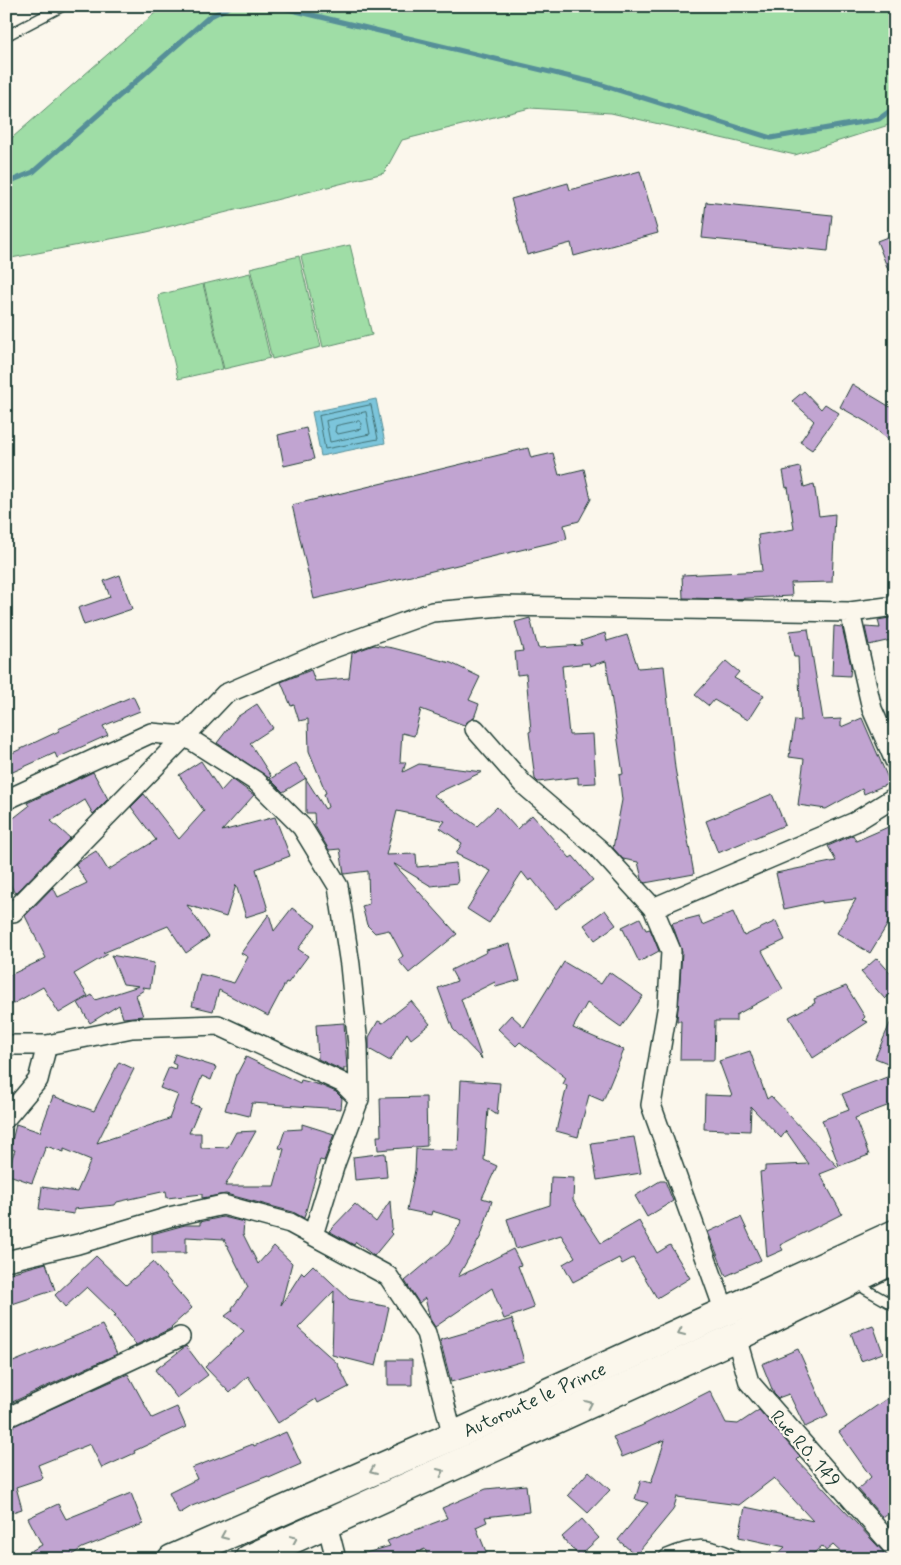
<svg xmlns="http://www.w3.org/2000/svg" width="901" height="1565" font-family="Mynerve,sans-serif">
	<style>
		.green { fill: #9fdda6; stroke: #5f8d6d }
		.water { fill: #7bc5db; stroke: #568f98 }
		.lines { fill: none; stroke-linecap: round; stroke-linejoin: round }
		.shore { stroke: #447377; stroke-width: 1 }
		.stream { stroke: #568f98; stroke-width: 5 }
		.building { fill: #c1a4d1; stroke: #1f3d34 }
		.lane-casing { stroke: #1f3d34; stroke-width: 12 }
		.street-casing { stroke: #1f3d34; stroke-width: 22 }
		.primary-casing { stroke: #1f3d34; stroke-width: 31 }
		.lane { stroke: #fbf7ec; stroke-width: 9 }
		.street { stroke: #fbf7ec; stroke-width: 19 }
		.primary { stroke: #fbf7ec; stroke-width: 28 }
		.oneway { stroke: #8d9a90 }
		.labels { text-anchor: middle; stroke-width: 4.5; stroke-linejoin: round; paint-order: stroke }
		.street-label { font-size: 19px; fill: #1f3d34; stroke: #fbf7ec }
	</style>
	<rect width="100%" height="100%" fill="#fbf7ec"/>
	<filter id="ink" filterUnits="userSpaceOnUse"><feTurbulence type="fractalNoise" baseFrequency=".02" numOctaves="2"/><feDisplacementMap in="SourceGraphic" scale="10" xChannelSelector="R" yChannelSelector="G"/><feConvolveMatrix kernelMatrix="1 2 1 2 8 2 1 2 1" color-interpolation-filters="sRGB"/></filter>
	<g filter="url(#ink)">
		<path class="green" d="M163,6H895V123L795,155L611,113L530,108L402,140L384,173L147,232L6,259V138L13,137Z
			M350,245L372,335L323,347L301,256Z
			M299,256L321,347L272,359L250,268Z
			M250,273L270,358L224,369L204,284Z
			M203,284L223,369L178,379L158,295Z"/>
		<path class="water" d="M376,399L385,443L321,456L312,412Z"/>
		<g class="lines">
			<path class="shore" d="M371,405L378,439L325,449L319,416Z
				M366,412L370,434L330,442L326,421Z
				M359,421L362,423L361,429L338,434L335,432L336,426Z"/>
			<path class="stream" d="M275,6L596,83L771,138L879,119L895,107
				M6,183L33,172L209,17L231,6"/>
		</g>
		<path class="building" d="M640,171L658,233L574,256L571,243L527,255L511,199L568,183L570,190Z
			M706,202L832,215L828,251L702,238Z
			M890,236L895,246L894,285L877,241Z
			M852,384L892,408L895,412V445L868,423L840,407Z
			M804,391L821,409L825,404L839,413L812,450L800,442L814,421L792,401Z
			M306,428L314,459L284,466L278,435Z
			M528,448L531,458L553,453L559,475L584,469L591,499L579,521L564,525L567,539L314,599L292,505Z
			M800,467L804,487L814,484L819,516L835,514L832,582L791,583L792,596L730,599L683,598L682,575L762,571L758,535L794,529L788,487L786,488L783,471Z
			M120,575L132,609L84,625L78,608L110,597L104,581Z
			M895,617V639L869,645L865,627L880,628L878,620Z
			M530,618L538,648L582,645L581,641L605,633L607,641L627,635L638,668L664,666L675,768L694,874L645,883L642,879L638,862L623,859L613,848L622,800L619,775L623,774L606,661L590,666L589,663L562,666L569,735L593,734L596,783L578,784V777L538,782L535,779L529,732L531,731L526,674L517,675L515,652L523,651L515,622Z
			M834,626L842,627L851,666L850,676L832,675Z
			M808,629L823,720L841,719V727L862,718L890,783L864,794L862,789L826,809L798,805L804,759L789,757L795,720L801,721L798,657H794L790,631Z
			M374,645L393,648L451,663L480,677L469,700L479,704L474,718L464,725L421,709L414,736L402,733L400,762H406L403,772L419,764L482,772L433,795L477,826L497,807L517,829L532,815L570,858L573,856L593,880L556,909L532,879L529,881L522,872L489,923L467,909L491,871L456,854L462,843L440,828L445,821L397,811L386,855L416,854L417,867L456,863L458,883L431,886L393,863L457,934L409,973L398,960L403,956L389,930L375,933L367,925L362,906L369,904L368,871L344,874L340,849L329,850L315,826L314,813H306V778L283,792L270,779L296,763L325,809L328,807L324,794L326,793L309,751L308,719L299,721L294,705L291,706L281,682L311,670L315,681L349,678L352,653Z
			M726,661L739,672L734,678L764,695L748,720L714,700L709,706L695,695Z
			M133,696L140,711L103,726L108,735L57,758L55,753L6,775V756L59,731L58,729Z
			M257,704L273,728L250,743L271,776L269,778L217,743L237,717Z
			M201,761L221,791L232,779L254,795L222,831L275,817L290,856L256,869L268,910L246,917L236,885L226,917L187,905L209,937L186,953L168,926L103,953L108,954L74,974L88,996L59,1013L43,987L6,1008V977L46,958L25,916L53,887L58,897L87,883L75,864L96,851L108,870L156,840L131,807L144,794L179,839L204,811L179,775Z
			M93,772L108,799L93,814L85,800L51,821L70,838L15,894L6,876V824L29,806L27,803Z
			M772,794L785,825L718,853L706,821Z
			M895,824V928L889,922L870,953L837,933L856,899L822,903V901L784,909L776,873L836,861L828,846L853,835L856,841Z
			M292,908L316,925L298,949L308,956L288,983L286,982L268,1016L219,990L213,1011L192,1006L200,974L234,983L248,957L241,953L269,914L274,931Z
			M605,910L616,925L595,940L584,925Z
			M733,912L744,936L776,921L785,940L762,951L783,989L736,1015V1021H715L714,1060H680L681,1021H677L682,952L672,923L699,916L702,925Z
			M640,918L646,930L650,929L659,951L639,962L622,927Z
			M510,944L520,980L496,987L495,982L461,999L482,1059L453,1029L438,988L457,981L451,970L487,952L486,950Z
			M111,955L154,963L150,988L142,987L144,990L136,995L143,1016L123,1018L119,1005L90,1023L78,1003L92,995L95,1000L139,986L123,984Z
			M877,958L895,978V990L885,999L861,972Z
			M564,962L601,984L609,972L643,996L621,1027L587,1003L573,1028L624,1050L603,1101L589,1095L578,1137L556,1131L567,1086L563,1084L566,1078L520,1042L516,1046L498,1029L511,1015L524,1027Z
			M846,986L865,1017L862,1020L868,1022L813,1058L789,1017L815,1003L814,999Z
			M411,1001L430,1024L411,1039L407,1033L390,1061L369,1049V1037L378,1021L383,1023Z
			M895,1012V1066L875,1058Z
			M344,1023L347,1068H344V1071L318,1059L316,1025Z
			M750,1051L767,1099L771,1096L838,1167L820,1174L842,1214L780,1245L783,1250L767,1257L760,1172L765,1171V1166L809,1164L786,1131L781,1138L751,1107L750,1131L704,1129L705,1095L732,1096L719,1061Z
			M175,1054L216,1067L211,1080L202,1076L191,1104L200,1107L189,1133H201V1148L228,1147L236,1132L256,1131L225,1186H274L284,1149L279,1148L285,1130L302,1129V1124L334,1134L324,1161L320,1160L304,1218L293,1212L226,1194L202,1198V1194L167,1198L166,1191L117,1202L115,1205L74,1209V1214L39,1209L42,1187L77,1192L91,1160L64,1149V1152L46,1146L32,1183L6,1174L15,1150L10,1149L16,1124L40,1132L53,1096L94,1111L119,1062L134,1069L97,1143L169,1119L178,1095L160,1088L169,1067L175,1069L176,1065L172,1063Z
			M246,1057L300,1083L301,1080L320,1085L336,1092L342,1098L341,1109L252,1103L249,1116L225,1110L236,1074H237Z
			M895,1074V1103L855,1118L869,1155L839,1166L822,1120L849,1110L842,1094Z
			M461,1080L500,1083L497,1115L488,1109L484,1160L497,1166L482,1198L492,1201L481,1236L458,1277L513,1249L521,1265L518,1266L534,1308L504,1319L492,1288L435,1327L430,1319L425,1298L419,1303L405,1281L449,1244L462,1220L432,1211L431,1215L407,1210L415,1170L416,1149L458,1150Z
			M426,1097L427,1146L378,1150L377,1136H381L380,1098Z
			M634,1137L641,1173L597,1180L591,1143Z
			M385,1153L387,1177L355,1180L353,1157Z
			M551,1177L574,1178L573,1200L601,1243L639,1221L657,1253L670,1245L690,1278L657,1298L633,1258L622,1264L619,1258L573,1282L563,1264L575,1257L561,1235L516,1249L507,1219L550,1205Z
			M660,1181H665L673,1201L647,1217L635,1196Z
			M390,1201L392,1228L390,1232L392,1234L374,1256L356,1242L354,1245L329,1231L355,1204L376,1222Z
			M223,1217L244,1222L243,1234L258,1264L274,1246L292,1263L281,1305L302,1272L304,1274L313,1265L349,1299L389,1307L376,1366L332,1355L334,1291L298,1328L337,1363L349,1387L318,1403L316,1399L278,1423L248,1376L230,1393L205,1367L244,1331L225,1316L233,1310L232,1308L248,1287L224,1239L186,1237V1253H152V1234L185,1225H200V1222Z
			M741,1217L761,1260L726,1276L708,1232Z
			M96,1256L126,1285L153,1262L192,1308L171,1327L172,1328L136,1345L114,1316L116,1315L87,1287L65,1307L55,1295Z
			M46,1263L55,1290L6,1306V1274Z
			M512,1319L524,1361L451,1382L440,1340Z
			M102,1325L117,1354L6,1405V1365Z
			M873,1325L883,1353L861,1361L851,1333Z
			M186,1346L208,1375L177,1398L155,1370Z
			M798,1349L828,1416L805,1427L789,1394L778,1398L774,1394L762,1364Z
			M388,1360H412V1385H388Z
			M128,1374L152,1418L177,1407L186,1427L134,1451L135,1453L102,1468L90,1444L38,1465L43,1478L16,1487L22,1509L6,1514V1429Z
			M710,1391L726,1423L738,1424L759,1410L800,1457L797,1460L890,1559H848L833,1545L826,1551L822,1546L807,1559H772L785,1547L739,1537L745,1507L813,1521L774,1478L739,1505L677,1497L673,1510L636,1555L618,1540L648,1503L635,1499L641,1480L651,1483L665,1440L622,1457L613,1437L641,1426Z
			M895,1393V1508L883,1518L858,1489L871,1477L839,1432Z
			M286,1432L301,1464L269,1478L268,1476L192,1506L179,1514L169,1493L197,1479L192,1468L253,1444L254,1446Z
			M589,1471L610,1490L588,1513L568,1495Z
			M526,1485L529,1512L485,1517L487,1522L476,1527L489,1559H429L425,1549L402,1559H360L359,1555L390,1546L387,1541L447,1518L442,1508L486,1489Z
			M131,1493L143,1524L82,1548L66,1559H16L42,1545L28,1518L58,1504L66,1519Z
			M582,1519L599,1538L579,1556L562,1537Z"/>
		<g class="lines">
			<g class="lane-casing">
				<path id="lane" d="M6,36L63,6
					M865,1289L895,1306"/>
			</g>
			<g class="street-casing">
				<path id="street" d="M850,612L872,709L895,761
					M475,729L523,784L599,849L653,908L671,951L668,1004L651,1105L725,1312
					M6,800L151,733L185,736L225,694L328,650L432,612L502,606L850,612L895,606
					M653,908L855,822L895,797
					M13,912L185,736L257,782L302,827L338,886L350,965L358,1045L359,1099L335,1164L313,1235
					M6,1045H47L38,1080L6,1118
					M47,1045L132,1028L218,1025L343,1083L359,1099
					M6,1261L78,1244L169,1217L223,1205L290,1223L388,1276L426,1333L453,1436
					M736,1337L749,1382L895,1549
					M6,1418L180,1337
					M327,1524L336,1559
					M668,1559C693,1548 706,1547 731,1559"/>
			</g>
			<g class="primary-casing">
				<g id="primary">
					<path id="s1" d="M172,1559L453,1436L895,1234"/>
					<path d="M249,1559L736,1337L895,1259"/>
				</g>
			</g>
			<use href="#lane" class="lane"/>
			<use href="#street" class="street"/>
			<use href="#primary" class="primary"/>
		</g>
		<defs><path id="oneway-chevron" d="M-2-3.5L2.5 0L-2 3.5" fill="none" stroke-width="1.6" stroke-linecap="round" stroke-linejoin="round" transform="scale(1.25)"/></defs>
		<g class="oneway">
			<use href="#oneway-chevron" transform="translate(681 1332) rotate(155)"/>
			<use href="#oneway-chevron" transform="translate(589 1404) rotate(-25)"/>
			<use href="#oneway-chevron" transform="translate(373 1471) rotate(157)"/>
			<use href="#oneway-chevron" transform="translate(441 1472) rotate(-25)"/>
			<use href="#oneway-chevron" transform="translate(224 1536) rotate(157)"/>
			<use href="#oneway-chevron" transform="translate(294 1539) rotate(-24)"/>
		</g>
	</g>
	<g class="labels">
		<g class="street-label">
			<text dy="7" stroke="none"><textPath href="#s1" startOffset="396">Autoroute le Prince</textPath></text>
			<text transform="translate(806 1448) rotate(49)" y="7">Rue RO. 149</text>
		</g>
	</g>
	<rect width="901" height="1565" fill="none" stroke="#fbf7ec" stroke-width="25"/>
	<rect x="12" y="12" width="876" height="1540" fill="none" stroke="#1f3d34" stroke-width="2" filter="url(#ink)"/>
</svg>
